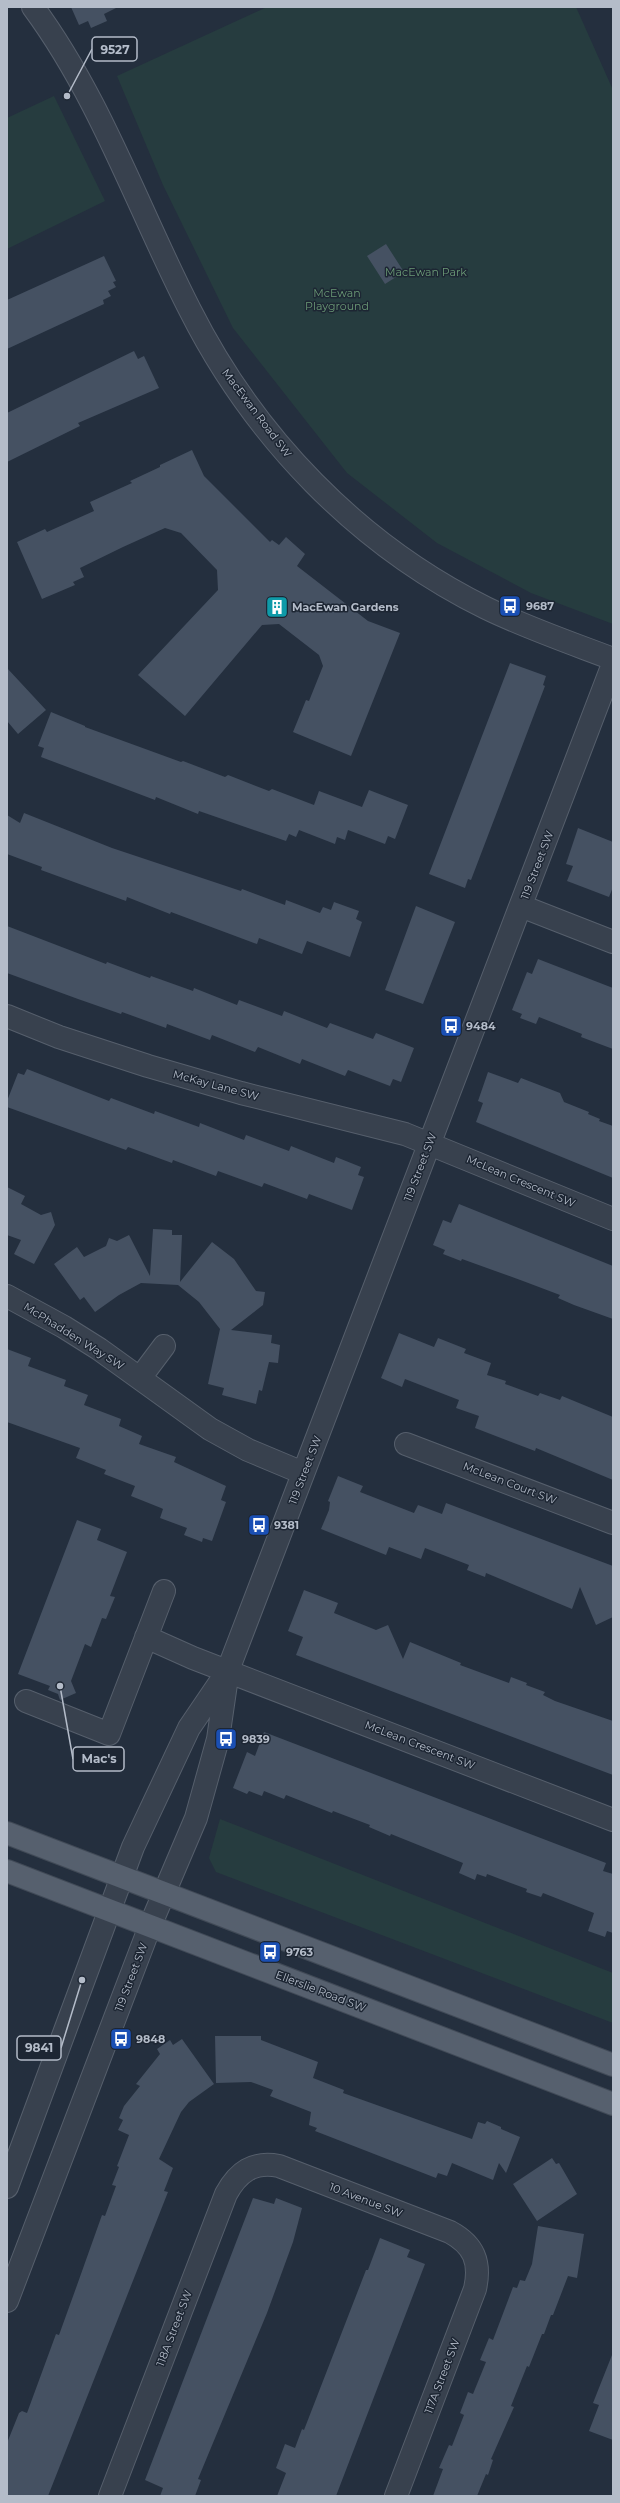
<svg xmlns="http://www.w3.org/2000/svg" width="620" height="2503" font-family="Montserrat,sans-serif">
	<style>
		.green { fill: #263c3f }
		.building { fill: #455162 }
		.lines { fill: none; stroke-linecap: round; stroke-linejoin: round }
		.minor-casing { stroke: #565f6c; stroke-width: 24 }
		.major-casing { stroke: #414a57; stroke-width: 24 }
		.minor { stroke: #38414e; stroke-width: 22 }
		.major { stroke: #56606e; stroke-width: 22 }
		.labels { text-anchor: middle; stroke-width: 3; stroke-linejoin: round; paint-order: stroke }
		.park-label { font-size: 11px; fill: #6b9a76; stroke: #1d2633 }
		.street-label { font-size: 11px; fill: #b4bcc9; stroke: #1d2633 }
		.poi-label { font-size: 11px; font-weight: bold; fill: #b4bcc9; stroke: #1d2633; text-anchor: start }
		.leader { fill: none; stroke: #b4bcc9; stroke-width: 1.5 }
		.callout-dot { fill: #b4bcc9; stroke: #1d2633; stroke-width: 1.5 }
		.callout { fill: #1d2633; stroke: #b4bcc9; stroke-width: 1.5 }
		.callout-label { font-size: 12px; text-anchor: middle; font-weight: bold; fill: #b4bcc9 }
	</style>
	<rect width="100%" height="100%" fill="#242f3e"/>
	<path class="green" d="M267,7H576L613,90V624L531,593L437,543L347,473L233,328L163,185L117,76Z
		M54,96L105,201L7,249V118Z
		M220,1819L613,1973V2023L216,1872L209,1858Z"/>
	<path class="building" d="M71,7H118L104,14L107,21L91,28L88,21L79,25Z
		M386,244L404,272L385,284L367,256Z
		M104,256L116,281L113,282L116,287L108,291L111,296L103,300L104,304L7,349V300Z
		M134,351L138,359L144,356L159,388L78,423L80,426L7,462V413Z
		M192,450L204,476L270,542L272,540L279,545L286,537L305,554L297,566L368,621L400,633L351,756L293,732L306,700L309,701L323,666L319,655L279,624L262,625L185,716L138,675L218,590L217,570L181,533L165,528L123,547L80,568L84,577L73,582L75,585L42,599L17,542L45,529L47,532L94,511L90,502L132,483L130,481L160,467V465Z
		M510,663L546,676L543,685L545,686L471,880L468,879L465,888L429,874Z
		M7,668L46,710L18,734L7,721Z
		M51,712L85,726V727L181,762L183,761L225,777L228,775L269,791L272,789L314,805L319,791L362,807L369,790L408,805L395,839L388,836L385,844L348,830L345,840L337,837L335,844L299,830L296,837L289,834L286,841L199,811L198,814L156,797L155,800L41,757L44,748L38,746Z
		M24,813L112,848L241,891L242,889L285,905L286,900L320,913L323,907L331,910L334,902L359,911L356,919L362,922L350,957L307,941L302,954L259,938L257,944L171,912L170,914L127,897L126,901L41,870L42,867L7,854V815L20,823Z
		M578,828L613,842V887L609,897L567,881L573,866L566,864Z
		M416,906L455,922L423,1004L385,990Z
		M7,926L106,964L107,962L150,978L151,976L193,991L194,988L237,1005L239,1000L282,1016L284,1011L327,1028L330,1023L373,1039L376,1033L414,1048L401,1082L393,1079L390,1086L348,1070L345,1076L302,1059L300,1064L258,1047L255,1052L212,1035L210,1040L167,1024L166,1028L122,1012L121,1014L78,999L7,973Z
		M538,959L613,988V1049L581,1037L582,1034L539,1017L536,1024L520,1018L522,1014L512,1010L527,972L532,974Z
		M27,1069L109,1101L111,1098L154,1114L155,1111L199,1127L200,1123L244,1140L246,1135L289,1151L291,1146L334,1163L336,1157L361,1167L358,1175L364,1177L352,1210L309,1194L307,1199L264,1183L262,1187L218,1171L216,1176L173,1160L172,1163L128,1147L126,1150L7,1107V1101L18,1073L24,1075Z
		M488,1072L518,1083L521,1078L560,1093L564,1102L589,1112L588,1114L600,1119L599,1121L613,1126V1178L476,1122L483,1103L478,1101Z
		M7,1187L25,1196L21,1204L41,1215L51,1212L55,1225L34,1264L14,1254L21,1240L7,1235Z
		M459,1204L613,1266V1319L574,1305L558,1298L560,1295L523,1281L462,1259L461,1261L443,1254L445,1250L433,1245L443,1220L451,1223Z
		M153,1229L172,1230V1235H182L180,1282L212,1242L234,1259L256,1291L265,1292L263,1305L231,1330L272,1335L271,1343L280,1345L278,1363L269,1362L262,1391L259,1390L256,1404L222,1395L224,1388L208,1384L220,1329L199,1302L178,1285L141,1283L119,1295L95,1312L84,1297L80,1300L54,1264L77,1247L84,1257L106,1246L109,1238L117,1241L129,1235L150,1276Z
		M399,1333L434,1347L438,1338L466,1349L464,1353L491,1363L487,1375L506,1381L505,1384L538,1396L540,1393L560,1400L562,1396L613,1417V1480L536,1448L535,1451L475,1428L479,1416L456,1408L459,1400L405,1379L402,1387L381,1378Z
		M7,1349L31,1358L28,1366L66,1380L64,1386L88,1395L84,1405L121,1419L119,1426L142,1436L139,1444L176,1457L174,1462L226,1486L221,1500L226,1502L212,1541L203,1538L202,1542L184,1535L187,1528L160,1518L163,1509L161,1508L131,1496L135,1486L104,1474L106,1470L76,1458L80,1448L7,1422Z
		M338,1476L363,1486L360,1492L414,1513L418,1505L442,1514L446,1503L613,1566V1617L596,1625L580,1587L572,1609L486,1573L485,1577L467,1570L469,1565L425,1548L421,1559L389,1547L386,1555L321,1529L329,1510L330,1502L328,1501Z
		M77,1520L101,1529L97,1540L127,1552L110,1596L115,1597L106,1619L102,1618L91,1647L85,1644L71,1681L76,1693L60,1700L58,1694L48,1690L50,1686L18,1674Z
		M304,1590L338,1603L334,1613L376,1630L388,1625L403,1659L410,1642L461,1663L460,1665L509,1683L511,1677L527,1683L526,1685L545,1692L543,1695L555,1701L613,1721V1775L296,1655L303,1637L288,1631Z
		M264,1732L606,1863L603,1871L613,1874V1933L607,1931L605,1937L588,1931L594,1913L543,1893L541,1897L526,1892L527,1889L487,1874L486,1877L477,1874L475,1880L459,1873L463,1863L391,1834L390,1836L369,1827L370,1825L333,1811L332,1813L286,1795L284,1799L264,1791L262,1796L249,1791L247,1794L233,1788L247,1752L255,1756Z
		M215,2036H261V2040L318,2062L313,2078L344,2090L343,2093L472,2139L478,2122L485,2124L487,2121L501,2127V2129L520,2137L506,2173L499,2163L493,2180L452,2163L447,2176L438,2173L436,2178L315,2131L317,2128L309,2125L311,2112L270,2096L273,2090L251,2082L216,2083Z
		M182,2039L214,2084L189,2102L181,2112L159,2159L173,2168L164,2191L168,2192L48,2496H7V2443L19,2413L22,2411L27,2413L56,2334L59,2335L76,2288L102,2215L105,2216L116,2186L112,2185L119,2167L117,2166L129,2135L118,2130L123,2120L119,2118L124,2106L140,2086L136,2084L160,2054L157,2049L170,2040L173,2045Z
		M552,2158L556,2164L559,2163L577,2194L537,2221L513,2184Z
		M253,2198L274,2204L276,2198L302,2208L293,2242L267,2313L198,2479L201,2480L195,2496H160L163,2488L145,2480Z
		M538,2226L584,2234L577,2278L568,2276L553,2315H551L544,2334H542L529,2367L527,2366L511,2406L514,2407L491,2459L493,2460L488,2475L486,2474L477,2496H433L443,2469L439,2468L449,2445L452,2446L464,2415L460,2413L468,2392L473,2394L486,2362L480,2360L489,2338L493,2340L513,2287L517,2288L520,2280L525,2281L532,2264Z
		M380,2238L410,2250L407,2257L425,2264L336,2496H277L286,2473L276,2468L285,2444L295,2448L302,2429L304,2430L366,2270H368Z
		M612,2355H613V2440L589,2431L599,2405L593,2403Z"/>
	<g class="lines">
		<g class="minor-casing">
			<path id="minor" d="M33,7C101,99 138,209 190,310C254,437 358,545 486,608C527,628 571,643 613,659
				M521,906L613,942
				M7,1016L59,1037L148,1066L241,1093L405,1134L613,1219
				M7,1296L64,1327L99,1349L210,1429L248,1450L303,1473
				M140,1378L164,1346
				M406,1444L613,1523
				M146,1637L193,1658L613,1820
				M26,1701L109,1734L164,1591
				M7,2187L133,1847L189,1728L225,1675
				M7,2301L150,1926L196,1818L218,1739L228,1670L613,664
				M110,2496L226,2194C238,2172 253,2161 279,2166L450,2232C474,2245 481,2262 475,2289L396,2496"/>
		</g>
		<g class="major-casing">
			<path id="major" d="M7,1833L613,2065
				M7,1871L613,2104"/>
		</g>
		<use href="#minor" class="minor"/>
		<use href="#major" class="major"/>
	</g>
	<defs>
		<g id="bus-square" transform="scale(1.15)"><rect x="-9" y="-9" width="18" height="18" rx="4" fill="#1a4fb4" stroke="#1d2633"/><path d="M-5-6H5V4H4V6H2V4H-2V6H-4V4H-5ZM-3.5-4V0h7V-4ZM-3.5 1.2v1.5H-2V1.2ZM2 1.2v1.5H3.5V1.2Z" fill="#fff"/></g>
		<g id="building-square" transform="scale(1.15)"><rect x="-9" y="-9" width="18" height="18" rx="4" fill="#0f9aa8" stroke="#1d2633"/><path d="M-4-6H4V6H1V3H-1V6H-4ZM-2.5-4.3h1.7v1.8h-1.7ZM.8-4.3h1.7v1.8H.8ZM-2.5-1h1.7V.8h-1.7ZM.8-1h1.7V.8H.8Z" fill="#fff"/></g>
	</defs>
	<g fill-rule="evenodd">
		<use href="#bus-square" x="510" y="606"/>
		<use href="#building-square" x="277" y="607"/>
		<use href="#bus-square" x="451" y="1026"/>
		<use href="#bus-square" x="259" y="1525"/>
		<use href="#bus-square" x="226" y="1739"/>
		<use href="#bus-square" x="270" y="1952"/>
		<use href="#bus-square" x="121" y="2039"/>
	</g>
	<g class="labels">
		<g class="park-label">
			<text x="426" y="276">MacEwan Park</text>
			<text x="337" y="297">McEwan<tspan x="337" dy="13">Playground</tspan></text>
		</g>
		<g class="street-label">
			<text transform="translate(257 413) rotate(53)" y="4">MacEwan Road SW</text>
			<text transform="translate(537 865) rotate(-69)" y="4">119 Street SW</text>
			<text transform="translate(216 1085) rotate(15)" y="4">McKay Lane SW</text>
			<text transform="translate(420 1167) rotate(-69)" y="4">119 Street SW</text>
			<text transform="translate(521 1181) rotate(23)" y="4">McLean Crescent SW</text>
			<text transform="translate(74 1336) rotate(32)" y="4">McPhadden Way SW</text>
			<text transform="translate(305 1470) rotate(-69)" y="4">119 Street SW</text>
			<text transform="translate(510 1483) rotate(21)" y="4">McLean Court SW</text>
			<text transform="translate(420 1745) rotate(21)" y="4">McLean Crescent SW</text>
			<text transform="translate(131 1977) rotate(-69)" y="4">119 Street SW</text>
			<text transform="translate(321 1991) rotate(21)" y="4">Ellerslie Road SW</text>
			<text transform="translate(366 2200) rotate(21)" y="4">10 Avenue SW</text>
			<text transform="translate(174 2328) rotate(-69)" y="4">118A Street SW</text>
			<text transform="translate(442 2376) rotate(-69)" y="4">117A Street SW</text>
		</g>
		<g class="poi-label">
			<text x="526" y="610">9687</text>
			<text x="292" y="611">MacEwan Gardens</text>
			<text x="466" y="1030">9484</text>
			<text x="274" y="1529">9381</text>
			<text x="242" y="1743">9839</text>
			<text x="286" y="1956">9763</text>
			<text x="136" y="2043">9848</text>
		</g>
	</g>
	<path class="leader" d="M67 96L92 49M60 1686L73 1759M82 1980L61 2048"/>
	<g class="callout-dot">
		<circle cx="67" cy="96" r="4"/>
		<circle cx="60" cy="1686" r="4"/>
		<circle cx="82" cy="1980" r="4"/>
	</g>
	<g class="callout">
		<rect x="92" y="37" width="45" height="24" rx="4"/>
		<rect x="73" y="1747" width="51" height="24" rx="4"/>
		<rect x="17" y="2036" width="44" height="24" rx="4"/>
	</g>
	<g class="callout-label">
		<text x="115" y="54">9527</text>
		<text x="99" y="1763">Mac's</text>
		<text x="39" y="2052">9841</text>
	</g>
	<rect width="620" height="2503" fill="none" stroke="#b4bcc9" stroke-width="16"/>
</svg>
